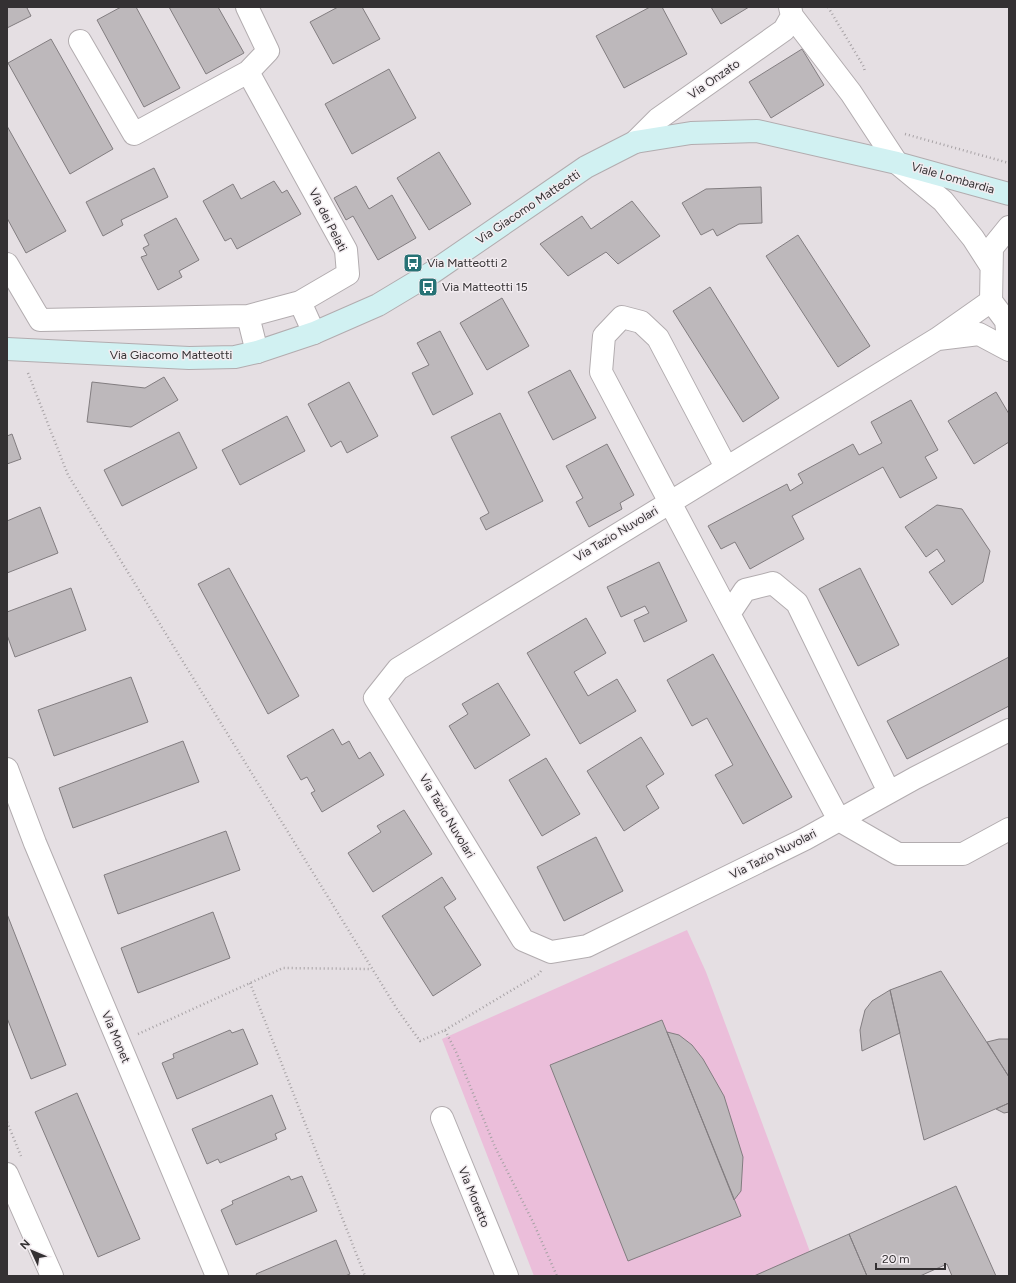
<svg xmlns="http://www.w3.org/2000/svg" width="1016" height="1283" font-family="Figtree,sans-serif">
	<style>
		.green { fill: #ebbeda }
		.building { fill: #bdb8bb; stroke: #827d80 }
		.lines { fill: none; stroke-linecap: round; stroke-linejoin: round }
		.street-casing { stroke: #b2acaf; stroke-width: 24 }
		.secondary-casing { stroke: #b2acaf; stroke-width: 24 }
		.path { stroke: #a7a2a5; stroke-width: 2.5; stroke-dasharray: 1 3; stroke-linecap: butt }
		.street { stroke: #fff; stroke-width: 22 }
		.secondary { stroke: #d1f1f2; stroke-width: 22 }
		.labels { text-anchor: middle; stroke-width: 3; stroke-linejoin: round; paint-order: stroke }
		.street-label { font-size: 12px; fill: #343133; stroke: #f2ecf0 }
		.poi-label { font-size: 12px; fill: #343133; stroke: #f2ecf0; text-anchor: start }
	</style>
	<rect width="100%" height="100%" fill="#e5dfe3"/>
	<path class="green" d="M687,930L706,972L819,1276H534L442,1039Z"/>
	<path class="building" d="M7,7H29L27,8L31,16L7,28Z
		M121,7H136L180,88L144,107L97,20Z
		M169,7H218L244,53L206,74Z
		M338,7H362L380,39L333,64L310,22Z
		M650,7H662L687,54L624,88L596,36Z
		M711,7H749L721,24Z
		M51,39L113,149L70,174L8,63Z
		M802,49L824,85L771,118L749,82Z
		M389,69L416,118L352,154L325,104Z
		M7,126L66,231L26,253L7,218Z
		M439,152L471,204L429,230L397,178Z
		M154,168L168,197L121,220L123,225L103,236L86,202Z
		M274,181L282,193L287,190L301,214L237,249L231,238L225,241L203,201L233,184L241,199Z
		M356,186L369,209L392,195L416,238L378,260L353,216L346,220L334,198Z
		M761,187L762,223L739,224L717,236L713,229L701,235L682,203L706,189Z
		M632,201L660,236L618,264L606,252L568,276L540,244L582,216L591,229Z
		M176,218L199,260L179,271L182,277L158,290L141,257L147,255L143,248L149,245L144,235Z
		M798,235L870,346L838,367L766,256Z
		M710,287L779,398L743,422L673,311Z
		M502,298L529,346L487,370L460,323Z
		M440,331L473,394L433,415L412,373L429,365L417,343Z
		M570,370L596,418L553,440L528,392Z
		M164,377L178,400L131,427L87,422L92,382L145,388Z
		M349,382L378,436L347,453L341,441L331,447L308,404Z
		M996,392L1009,414V442L974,464L948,421Z
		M911,400L938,450L925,457L937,478L900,498L883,467L792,516L804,539L750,569L735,542L721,549L708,526L787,484L790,491L803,483L798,474L853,444L859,455L882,443L871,422Z
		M500,413L543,501L486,530L480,518L489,513L451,437Z
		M287,416L305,451L240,485L222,450Z
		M179,432L197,468L122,506L104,470Z
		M12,434L21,459L7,464V436Z
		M607,444L634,495L620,503L622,509L589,527L576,502L583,498L566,466Z
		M937,505L962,509L990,551L983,582L952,605L929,572L945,561L937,549L926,557L905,527Z
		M40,507L58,553L7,573V521Z
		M659,562L687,621L644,642L634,620L649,613L645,606L621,617L607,587Z
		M229,568L299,696L268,714L198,584Z
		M860,568L899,645L858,666L819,589Z
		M71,588L86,630L15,657L7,635V612Z
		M586,618L606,653L574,672L588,696L617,679L636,711L580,744L527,653Z
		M713,654L792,797L743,824L715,775L733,765L707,718L692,726L667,680Z
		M1009,657V706L907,759L887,721Z
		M131,677L148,722L54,756L38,710Z
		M498,683L530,735L475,769L449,726L468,714L462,704Z
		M333,729L342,745L349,741L359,759L370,752L384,775L322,812L311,793L315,791L307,777L301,780L287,756Z
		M641,737L664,774L646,786L659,808L624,831L587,771Z
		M183,741L199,782L73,828L59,788Z
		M546,758L580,814L542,836L509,780Z
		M404,810L432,854L373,892L348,853L381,832L377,826Z
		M226,831L240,870L118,914L104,875Z
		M596,837L623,891L564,921L537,867Z
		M442,877L456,899L444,907L481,965L433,996L382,916Z
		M213,912L230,958L138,993L121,948Z
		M7,914L66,1065L31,1079L7,1018Z
		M941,971L1009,1077V1103L924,1140L890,990Z
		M890,990L900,1033L862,1051L860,1030L865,1010L872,1001Z
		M662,1020L741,1216L628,1261L550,1065Z
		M243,1029L258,1064L177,1099L162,1063L174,1058L173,1054L230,1030L232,1033Z
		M667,1032L679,1035L692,1045L703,1059L724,1096L743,1157L741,1191L734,1200Z
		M999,1039H1009V1077L987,1042Z
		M77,1093L140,1239L98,1257L35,1112Z
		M272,1095L286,1129L275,1134L277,1139L220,1163L218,1159L207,1164L192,1129Z
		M1009,1103V1112L1004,1113L996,1109Z
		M289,1176L291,1180L302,1176L317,1211L236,1245L221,1210L233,1204L232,1201Z
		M956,1186L996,1276H952L947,1264L920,1276H867L849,1234Z
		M849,1234L867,1276H754Z
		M336,1240L350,1274L345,1276H257L256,1274Z"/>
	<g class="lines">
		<g class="street-casing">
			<path id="street" d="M247,7L268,51L248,72
				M790,7L792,16L851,93L897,163L943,201L973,238L991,266
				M635,142L658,119L784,30L792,16
				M1009,227L992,248L991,301L1006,321L1009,347
				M7,264L40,320L248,316L300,302L348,274L346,250L248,72L134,134L80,41
				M991,301L937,339L398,669L375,698L523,940L551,952L587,946L805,839L915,778L1009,730
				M300,302L314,333
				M248,316L257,352
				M938,339L979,334L1009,350
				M726,467L658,338L641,322L622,317L604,336L601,372L729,614
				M7,769L35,843L217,1276
				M889,792L797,603L773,583L745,590L729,614L839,820L898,854H963L1009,829
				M442,1118L507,1276
				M7,1174L52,1276"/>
		</g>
		<g class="secondary-casing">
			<path id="secondary" d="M7,349L189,358L235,357L257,352L314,333L378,305L433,272L586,167L635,142L691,133L757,131L897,163L1009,194"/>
		</g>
		<path class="path" d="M828,7L864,67L865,73
			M905,134L1009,163
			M28,373L68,475L397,1009L420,1041L445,1030L457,1054L495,1147L533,1222L557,1276
			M250,983L365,1276
			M445,1030L539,974L541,971
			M138,1034L283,968L371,969
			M7,1122L21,1156"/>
		<use href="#street" class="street"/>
		<use href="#secondary" class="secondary"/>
	</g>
	<defs>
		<g id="bus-square" transform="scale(1)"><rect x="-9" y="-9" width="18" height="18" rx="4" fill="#277275" stroke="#f2ecf0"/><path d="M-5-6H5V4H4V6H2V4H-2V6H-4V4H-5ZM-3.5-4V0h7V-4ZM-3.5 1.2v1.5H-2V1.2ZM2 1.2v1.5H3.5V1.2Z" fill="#fff"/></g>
	</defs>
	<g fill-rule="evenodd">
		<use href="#bus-square" x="413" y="263"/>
		<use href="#bus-square" x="428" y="287"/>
	</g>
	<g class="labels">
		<g class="street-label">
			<text transform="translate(714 79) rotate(-35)" y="4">Via Onzato</text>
			<text transform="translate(953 178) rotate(16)" y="4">Viale Lombardia</text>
			<text transform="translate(528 207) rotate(-34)" y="4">Via Giacomo Matteotti</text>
			<text transform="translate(328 220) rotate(63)" y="4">Via dei Pelati</text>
			<text x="171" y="359">Via Giacomo Matteotti</text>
			<text transform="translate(616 534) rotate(-31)" y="4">Via Tazio Nuvolari</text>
			<text transform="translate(447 816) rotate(59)" y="4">Via Tazio Nuvolari</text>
			<text transform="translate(773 854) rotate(-27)" y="4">Via Tazio Nuvolari</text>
			<text transform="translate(116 1037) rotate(67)" y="4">Via Monet</text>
			<text transform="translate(474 1197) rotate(68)" y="4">Via Moretto</text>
		</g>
		<g class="poi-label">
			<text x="427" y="267">Via Matteotti 2</text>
			<text x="442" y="291">Via Matteotti 15</text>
		</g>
	</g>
	<rect width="1016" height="1283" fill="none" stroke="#343133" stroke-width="16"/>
	<g transform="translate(32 1251) rotate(314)" stroke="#f2ecf0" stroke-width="3" paint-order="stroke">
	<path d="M0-3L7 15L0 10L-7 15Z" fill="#343133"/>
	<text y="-6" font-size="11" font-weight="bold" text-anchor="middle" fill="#343133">N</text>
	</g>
	<path d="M876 1263v6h69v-6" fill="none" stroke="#343133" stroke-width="2"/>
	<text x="882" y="1263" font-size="12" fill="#343133" stroke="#f2ecf0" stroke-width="3" paint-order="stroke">20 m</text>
</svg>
